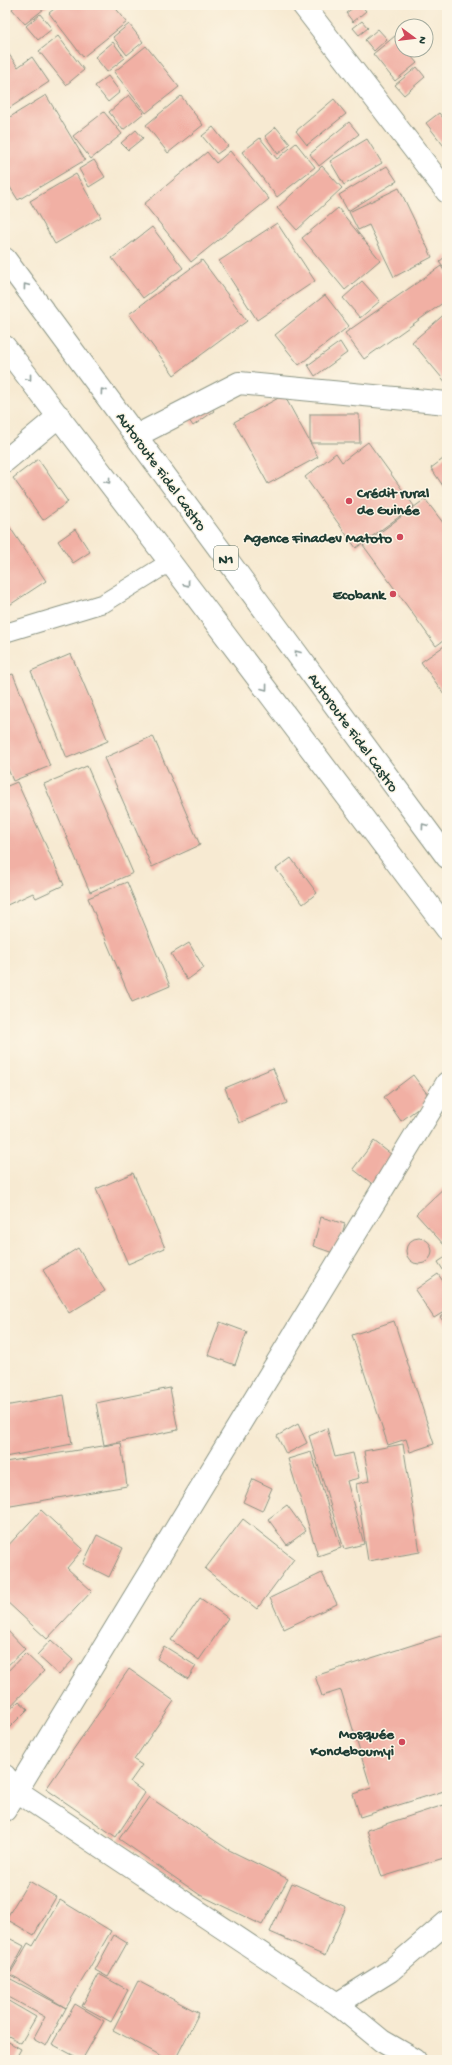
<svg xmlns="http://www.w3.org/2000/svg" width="452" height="2065" font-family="'Gochi Hand',sans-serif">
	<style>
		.building { fill: #f1b0a4 }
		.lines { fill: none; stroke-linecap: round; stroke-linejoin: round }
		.service-casing { stroke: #8b9483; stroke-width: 20 }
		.minor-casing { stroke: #8b9483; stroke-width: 24 }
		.trunk-casing { stroke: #8b9483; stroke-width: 24 }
		.service { stroke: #fff; stroke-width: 18 }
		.minor { stroke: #fff; stroke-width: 22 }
		.trunk { stroke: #fff; stroke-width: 22 }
		.oneway { stroke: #8f9e9a }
		.poi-dot { fill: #d1495b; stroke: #fcf5e5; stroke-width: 1.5 }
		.labels { text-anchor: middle; stroke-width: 3; stroke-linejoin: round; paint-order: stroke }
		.shield { fill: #fcf5e5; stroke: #617469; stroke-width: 1 }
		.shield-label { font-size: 14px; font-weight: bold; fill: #1f3d34 }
		.street-label { font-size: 15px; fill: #1f3d34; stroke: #fcf5e5 }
		.poi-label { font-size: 15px; font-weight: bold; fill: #1f3d34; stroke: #fcf5e5; text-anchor: end }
	</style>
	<rect width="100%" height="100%" fill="#fcf5e5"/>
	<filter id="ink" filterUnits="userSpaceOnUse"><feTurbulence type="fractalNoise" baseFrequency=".025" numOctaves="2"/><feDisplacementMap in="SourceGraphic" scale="8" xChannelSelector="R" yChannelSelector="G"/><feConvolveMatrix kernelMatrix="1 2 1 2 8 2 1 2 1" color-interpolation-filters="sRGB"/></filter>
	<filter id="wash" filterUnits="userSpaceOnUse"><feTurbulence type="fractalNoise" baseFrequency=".012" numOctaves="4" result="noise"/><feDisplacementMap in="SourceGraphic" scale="16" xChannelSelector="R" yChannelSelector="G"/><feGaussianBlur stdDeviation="0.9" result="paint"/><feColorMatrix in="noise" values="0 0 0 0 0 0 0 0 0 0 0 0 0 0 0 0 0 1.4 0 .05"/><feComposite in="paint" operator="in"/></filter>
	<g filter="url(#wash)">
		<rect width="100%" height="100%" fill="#f7ead2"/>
		<g id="blocks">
			<path class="building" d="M16,5H49L25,24L12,9Z
				M59,5H113L127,22L83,57L49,13Z
				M357,5H361L366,11L353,22L346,13Z
				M40,14L52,29L38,40L26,26Z
				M362,21L368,28L359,35L353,28Z
				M129,24L143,42L127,55L113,37Z
				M378,29L387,39L374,51L365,40Z
				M58,36L84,70L66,85L39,51Z
				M395,36L402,45V50H406L417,63L395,81L373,54Z
				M113,42L125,58L107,72L95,57Z
				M146,46L179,87L146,113L114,72Z
				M5,49L18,67L32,57L49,82L5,111Z
				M417,67L425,77L404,95L395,85Z
				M108,76L120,92L108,102L95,86Z
				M46,95L85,160L18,200L5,179V120Z
				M129,95L144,113L123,130L109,112Z
				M181,96L203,125L168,153L146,125Z
				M334,99L346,114L307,145L296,131Z
				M104,112L122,134L91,159L73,136Z
				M439,113L447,123V150L426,123Z
				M349,122L359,134L319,166L310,154Z
				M213,127L228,146L217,154L202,136Z
				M276,127L290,144L278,154L265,136Z
				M136,130L143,138L128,150L121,143Z
				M260,138L277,159L296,143L315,167L277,197L242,152Z
				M367,139L382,163L344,185L330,161Z
				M230,151L269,199L191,262L144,204L207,152L216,163Z
				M94,160L105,177L89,187L79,169Z
				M322,166L342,188L297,230L277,208Z
				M387,166L397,181L348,211L339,195Z
				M76,174L101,217L55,244L30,201Z
				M399,188L432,257L394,277L369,225L358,230L349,212Z
				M338,208L380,260L345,290L302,238Z
				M277,223L315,281L257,320L219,261Z
				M152,227L183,268L143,298L112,258Z
				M447,255V272L439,262Z
				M202,260L247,321L174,375L129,314Z
				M441,266L447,275V300L364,359L345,333Z
				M362,281L380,301L360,318L343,298Z
				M325,295L349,326L299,365L275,335Z
				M447,312V384L412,342Z
				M340,342L347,353L315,376L308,365Z
				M284,395L318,457L268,484L234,422Z
				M208,402L214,411L193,426L187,417Z
				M310,414H359L360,443H310Z
				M368,442L414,506L356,548L305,477L336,453L342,462Z
				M447,456V492L431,468Z
				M38,459L68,502L43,520L13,478Z
				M425,499L447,528V638L436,646L363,545Z
				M7,523L46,581L5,608V524Z
				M75,529L90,552L73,563L58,541Z
				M447,644V698L421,662Z
				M71,654L108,741L67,758L31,671Z
				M13,674L50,766L13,781L5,762V677Z
				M153,736L200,845L152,867L104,758Z
				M87,766L133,873L90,892L44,784Z
				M17,782L64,885L36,898L33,893L5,906V787Z
				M291,858L317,893L303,904L276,869Z
				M127,882L170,986L132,1002L88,898Z
				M189,943L204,968L187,980L171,954Z
				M273,1068L287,1103L239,1123L225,1088Z
				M413,1075L431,1099L401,1121L384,1097Z
				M374,1141L396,1158L375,1186L353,1169Z
				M133,1173L165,1248L128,1264L96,1189Z
				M447,1185V1244L445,1246L416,1214Z
				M321,1217L345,1224L336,1254L313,1246Z
				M406 1251a13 13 0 1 1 26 0a13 13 0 1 1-26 0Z
				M78,1248L105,1291L69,1313L43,1270Z
				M447,1256V1276L438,1262Z
				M438,1274L447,1287V1310L434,1318L415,1290Z
				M447,1312V1326L440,1317Z
				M394,1321L434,1444L410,1452L406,1439L388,1445L352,1335Z
				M220,1322L247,1332L235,1365L208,1355Z
				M170,1388L178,1430L104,1445L96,1403Z
				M64,1395L72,1444L5,1457V1406Z
				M298,1424L307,1443L286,1454L277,1436Z
				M327,1428L335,1457L353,1453L359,1478L347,1481L364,1544L344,1549L309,1436Z
				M121,1443L127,1486L5,1507V1462Z
				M403,1444L420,1552L368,1561L356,1484L369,1481L364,1451Z
				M311,1452L341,1548L318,1556L288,1459Z
				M253,1479L272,1488L262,1511L243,1502Z
				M287,1505L306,1531L287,1545L268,1519Z
				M41,1510L83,1549L67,1568L92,1591L47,1639L5,1600V1549Z
				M243,1519L294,1559L257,1609L205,1569Z
				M97,1535L123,1548L109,1577L83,1564Z
				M322,1573L337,1604L284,1629L270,1598Z
				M200,1598L228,1618L199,1660L171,1640Z
				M5,1628L25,1649L5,1668Z
				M447,1634V1790L360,1817L353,1794L371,1788L341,1690L322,1696L315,1676Z
				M51,1640L73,1660L59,1675L37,1655Z
				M164,1646L196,1666L188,1679L157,1659Z
				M25,1653L44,1671L5,1712V1674Z
				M129,1669L174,1701L134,1760L142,1765L130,1782L145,1793L116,1837L46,1789Z
				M19,1701L28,1709L9,1728L5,1723V1714Z
				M149,1797L229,1850L288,1879L262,1925L200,1895L119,1839Z
				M447,1804V1857L382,1877L367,1830Z
				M29,1881L56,1897L34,1935L6,1919Z
				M292,1883L346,1907L325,1956L270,1932Z
				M60,1900L111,1931L66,2008L10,1974L28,1943L33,1946Z
				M114,1935L127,1943L108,1977L95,1970Z
				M5,1936L24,1946L7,1977L66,2008L46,2046L33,2039L45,2017L5,1995Z
				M99,1974L128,1990L111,2022L82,2006Z
				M138,1981L199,2013L175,2060H169L113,2030Z
				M5,1999L36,2017L21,2043L5,2034Z
				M75,2004L104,2021L82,2060L52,2044Z
				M5,2040L21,2049L15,2060H5Z"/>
		</g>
	</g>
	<g filter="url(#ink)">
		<use href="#blocks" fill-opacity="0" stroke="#8b9483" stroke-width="1"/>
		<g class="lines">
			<g class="service-casing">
				<path id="service" d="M5,633L104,603L170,562"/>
			</g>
			<g class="minor-casing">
				<path id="minor" d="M303,5L447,192
					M136,436L239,383L447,403
					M5,461L59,416
					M5,1776L17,1791L337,2004L390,1971L447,1922
					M5,1810L447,1083
					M337,2004L382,2041L415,2060"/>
			</g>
			<g class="trunk-casing">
				<path id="trunk" d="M5,259L447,857
					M5,347L170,562L447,929"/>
			</g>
			<use href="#service" class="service"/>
			<use href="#minor" class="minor"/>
			<use href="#trunk" class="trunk"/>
		</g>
		<defs><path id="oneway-chevron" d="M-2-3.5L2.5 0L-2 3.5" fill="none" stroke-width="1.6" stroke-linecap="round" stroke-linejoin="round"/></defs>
		<g class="oneway">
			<use href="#oneway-chevron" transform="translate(26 286) rotate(-127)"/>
			<use href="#oneway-chevron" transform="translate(29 378) rotate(52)"/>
			<use href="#oneway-chevron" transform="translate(103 391) rotate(-126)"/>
			<use href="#oneway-chevron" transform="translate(108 481) rotate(53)"/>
			<use href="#oneway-chevron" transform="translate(187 584) rotate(53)"/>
			<use href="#oneway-chevron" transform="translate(297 653) rotate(-126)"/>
			<use href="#oneway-chevron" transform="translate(265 688) rotate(53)"/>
			<use href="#oneway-chevron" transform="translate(424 826) rotate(-126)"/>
		</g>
	</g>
	<g class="poi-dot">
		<circle cx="349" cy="501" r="4"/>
		<circle cx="400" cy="537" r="4"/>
		<circle cx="393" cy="594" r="4"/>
		<circle cx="402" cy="1742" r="4"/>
	</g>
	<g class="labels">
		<rect class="shield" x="214" y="546" width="24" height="24" rx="3"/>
		<g class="shield-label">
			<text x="226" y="563">N1</text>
		</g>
		<g class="street-label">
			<text transform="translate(162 471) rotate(54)" y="5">Autoroute Fidel Castro</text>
			<text transform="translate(354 732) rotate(54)" y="5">Autoroute Fidel Castro</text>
		</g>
		<g class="poi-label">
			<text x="357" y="497" text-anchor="start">Crédit rural<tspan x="357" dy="17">de Guinée</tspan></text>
			<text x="392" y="542">Agence Finadev Matoto</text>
			<text x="385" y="599">Ecobank</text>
			<text x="394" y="1738">Mosquée<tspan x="394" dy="17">Kondeboumyi</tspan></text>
		</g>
	</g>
	<rect width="452" height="2065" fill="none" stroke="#fcf5e5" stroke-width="20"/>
	<g transform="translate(414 38) rotate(105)"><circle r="19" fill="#fcf5e5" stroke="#a4ab9e"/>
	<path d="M0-3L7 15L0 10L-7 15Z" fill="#d1495b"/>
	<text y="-6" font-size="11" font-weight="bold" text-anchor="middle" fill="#1f3d34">N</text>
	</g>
</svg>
